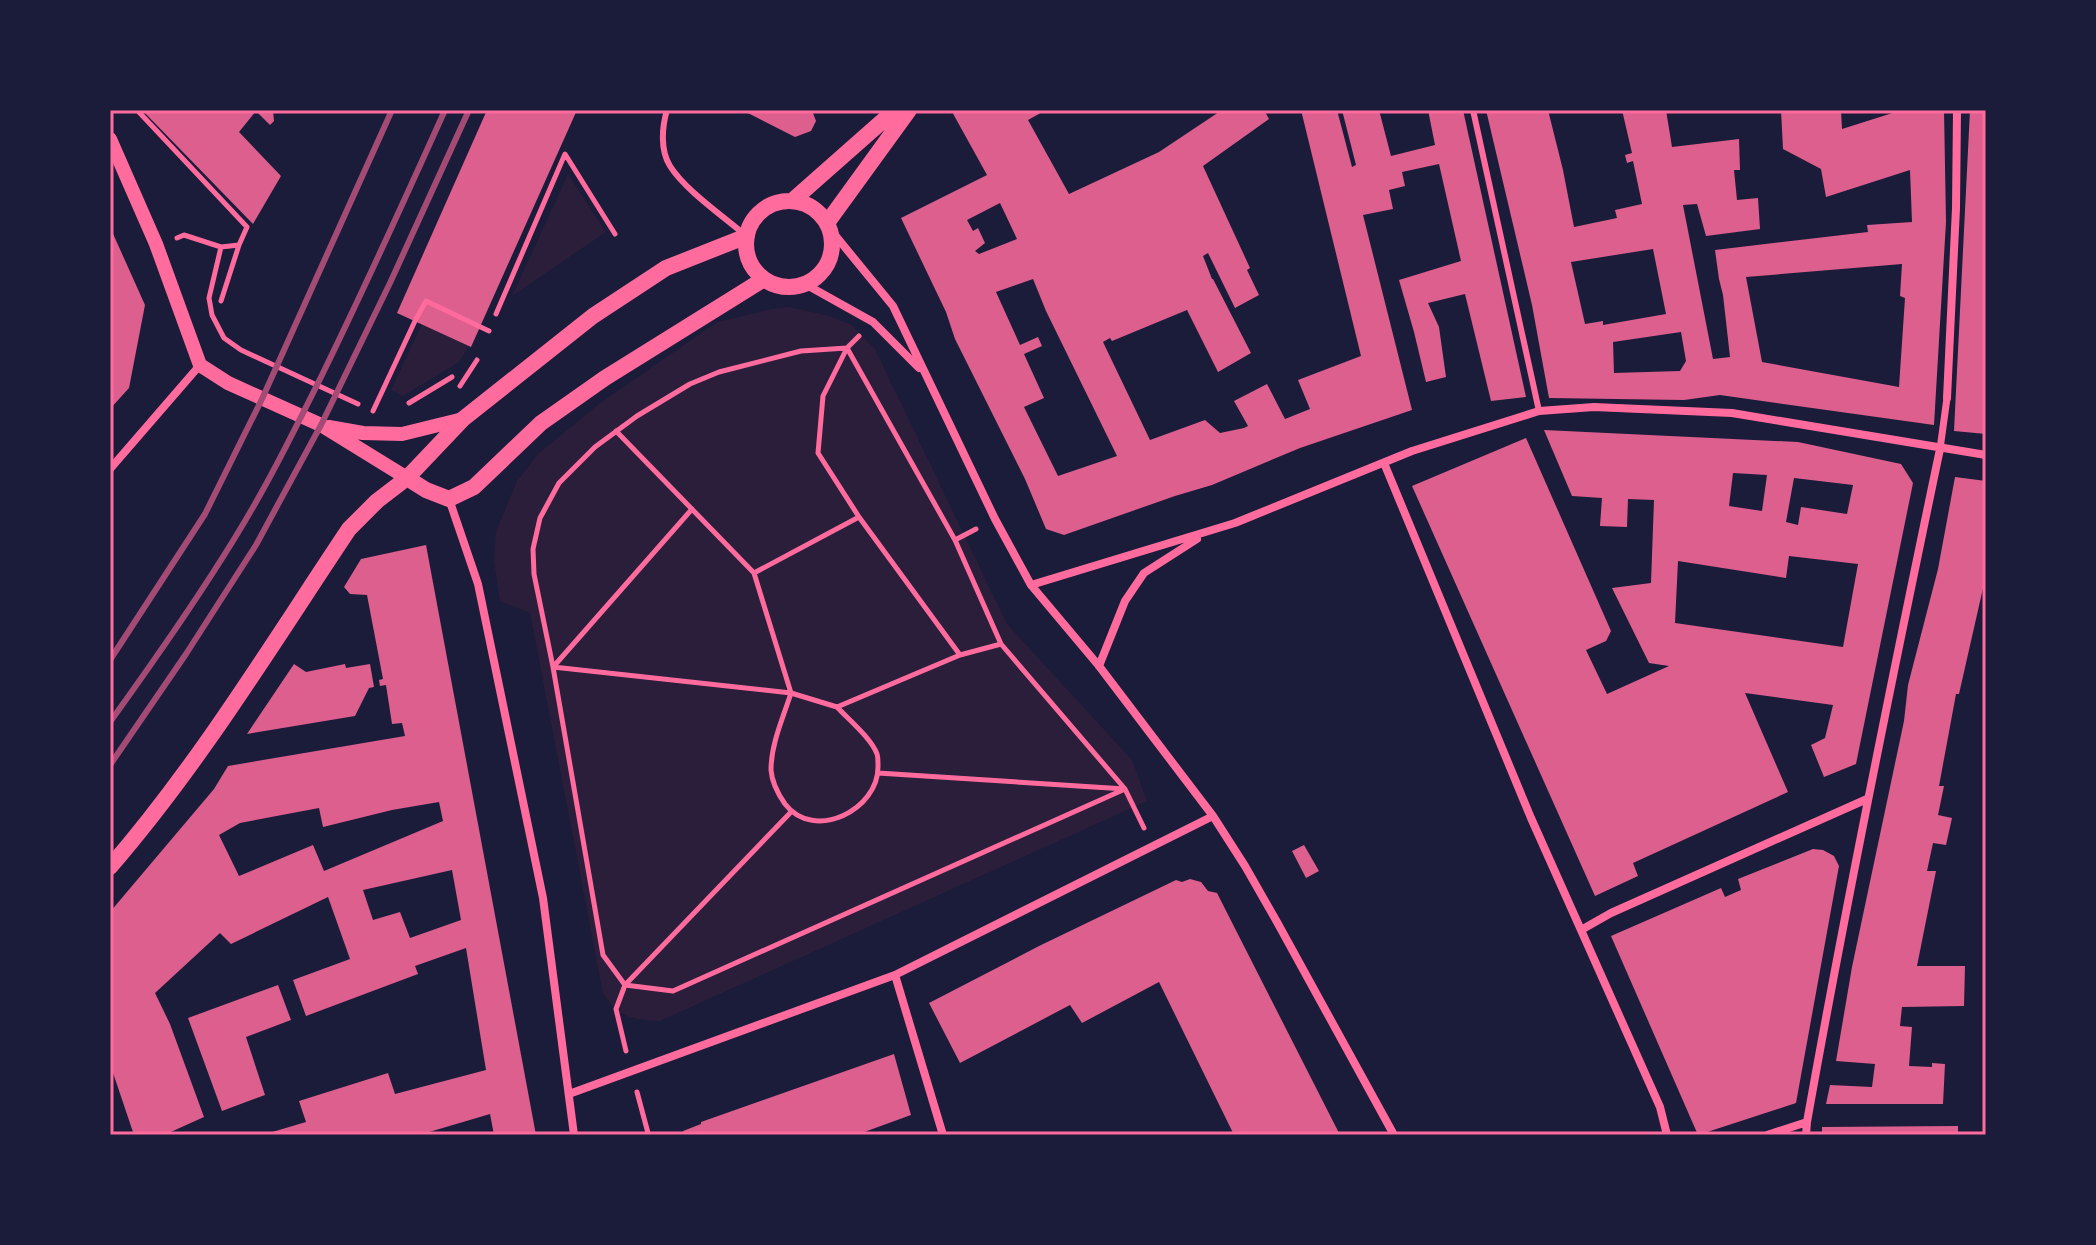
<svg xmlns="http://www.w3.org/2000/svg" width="2096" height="1245" font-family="'Archivo Narrow',sans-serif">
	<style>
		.green { fill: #2a1e3b }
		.building { fill: #dd5f8e; fill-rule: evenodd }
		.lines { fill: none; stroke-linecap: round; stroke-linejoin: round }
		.path { stroke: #ff6b9d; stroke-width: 5 }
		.service { stroke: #ff6b9d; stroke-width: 6 }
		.pedestrian { stroke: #ff6b9d; stroke-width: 7 }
		.minor { stroke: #ff6b9d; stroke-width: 8 }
		.tertiary { stroke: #ff6b9d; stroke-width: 14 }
		.secondary { stroke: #ff6b9d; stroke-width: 16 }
		.rail { stroke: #a44b75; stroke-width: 6 }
		.neatline { fill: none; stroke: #ff6b9d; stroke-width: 3 }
	</style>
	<rect width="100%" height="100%" fill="#1b1b3a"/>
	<path class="green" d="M568,174L606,232L512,296Z
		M790,307L829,316L850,324L875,349L1007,624L1132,760L1147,801L660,1021C632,1019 619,1019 603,993L530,613L500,601L494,562L496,531L517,481L539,453L599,404L717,322L772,309Z
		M422,324L469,346L459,362L403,396L391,390Z"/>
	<path class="building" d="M142,110H273L274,121L270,125L256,111L239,132L281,176L253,224Z
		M487,110H577L471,347L397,313Z
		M742,110H820L813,113L816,121L811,131L795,137Z
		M951,110H1046L1028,120L1069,194L1159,152L1222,110H1264L1269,119L1203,166L1250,268L1247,270L1259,295L1235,308L1208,253L1203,256L1212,279H1213L1251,353L1218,372L1187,310L1112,341L1110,338L1103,342L1150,440L1205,420L1220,433L1244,428L1248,426L1234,401L1267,384L1285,419L1310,409L1298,380L1361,356L1301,110H1337L1352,167L1356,165L1342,110H1379L1391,156L1435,145L1428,110H1463L1526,397L1491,401L1465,294L1428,303L1439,327L1446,377L1426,382L1414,332L1399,280L1461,261L1439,164L1402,172L1405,186L1389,190L1393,209L1363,215L1412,410L1300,448L1212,485L1175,496L1064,535L1046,529L1025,479L955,339L946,312L901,218L987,175ZM1000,203L1017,239L979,254L975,251L985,243L978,228L973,231L967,220ZM1033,279L1046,311L1117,456L1058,476L1024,407L1044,398L1024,354L1042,346L1038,337L1020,345L996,292Z
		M1486,110H1530V113L1536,110H1548L1563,170L1574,227L1617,218L1615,210L1642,204L1633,161L1627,163L1625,155L1632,153L1622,110H1666L1672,147L1739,139L1740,170H1734L1737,200L1758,198L1760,229L1706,236L1697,204L1683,205L1713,359L1730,357L1723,295L1719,279L1715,250L1868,232L1867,225L1912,222L1910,170L1826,197L1821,169L1783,149L1781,110H1841L1842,129L1902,110H1944L1946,222L1934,425L1720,395L1684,400L1549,398L1532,305ZM1653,249L1666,314L1603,325V321L1585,324L1571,262ZM1902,264L1900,296L1905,298L1899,387L1762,362L1746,277ZM1681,332L1686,361L1680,371L1614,373L1613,342Z
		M1970,110H1986V434L1954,431Z
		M110,227L145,305L129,388L110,409Z
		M1544,430L1798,442L1901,464L1913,483L1856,764L1824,777L1811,745L1825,738L1833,705L1745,693L1788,792L1633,863L1638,876L1595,896L1412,486L1526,438L1611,631L1606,641L1586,650L1607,694L1669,666L1649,663L1612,588L1651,583L1654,500L1628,499L1627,527L1600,526L1602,498L1572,496ZM1733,473L1767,475L1762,511L1729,506ZM1794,478L1853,485L1847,514L1801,507L1798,525L1786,522ZM1789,556L1858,564L1843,647L1675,623L1678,561L1786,578Z
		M1955,477L1986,481V575L1959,694H1956L1939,786H1944L1938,815L1952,818L1946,845L1933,843L1927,871H1936L1917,966H1965L1964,1006L1902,1007L1900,1026L1912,1027L1909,1066L1932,1067V1063L1945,1064L1943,1104H1826L1830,1085L1872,1087L1875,1064L1836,1061L1852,967L1904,721L1908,685L1938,569Z
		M426,545L536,1135H494L490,1114L419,1135H262L306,1122L299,1101L388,1073L395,1094L486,1070L466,948L415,966L418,974L306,1016L293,980L350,959L328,897L231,944L220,933L155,993L170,1024L204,1117L164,1135H134L110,1064V912L214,789L228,766L405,736L402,723L392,724L386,685L380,686L379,680L383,679L367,595L350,594L344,587L361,559ZM439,802L443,821L324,871L313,845L239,876L219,835L240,823L319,808L323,827L392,810ZM452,870L461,920L410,938L400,912L373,920L363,890Z
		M294,664L306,672L345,664L346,668L370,664L374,687L369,688L355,716L247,734Z
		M1304,845L1319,871L1306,878L1292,851Z
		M1813,849L1823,850L1834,856L1839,866L1796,1103L1698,1135L1611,936L1721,888L1725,897L1741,890L1738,879Z
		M1190,879L1201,882L1208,891L1217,893L1340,1135H1234L1159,982L1082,1023L1070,1005L960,1063L929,1003L1039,946L1176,880L1182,882Z
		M278,985L291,1020L246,1037L265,1095L222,1111L188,1018Z
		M894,1054L911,1115L856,1135H684L683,1131L701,1124V1122Z
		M1958,1126V1135H1822V1127Z"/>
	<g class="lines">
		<path class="path" d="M137,110L247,227L239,245L221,301
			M177,238L184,235L221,247
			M239,245L221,247L209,298L212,315L224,338L241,350L358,404
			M496,314L565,154L615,234
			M859,336L847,348L823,396L818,453L859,517L960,655
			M847,348L955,540L1001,644L1125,789L673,991L625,985L603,955L553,667L534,574L533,549L540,518L559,483L595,447L637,416L690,384L719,372L801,351Z
			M460,386L477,360
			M409,403L452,377
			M373,411L415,321L426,301L489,331
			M616,431L754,573L791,693L837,707L960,655L1001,644
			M955,540L976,529
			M754,573L859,517
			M554,666L692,509
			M553,667L791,693C783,718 771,744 771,770C772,783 778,794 785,804C814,842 879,810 878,766C878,763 878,756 877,754C871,738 848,719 837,707
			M878,773L1125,789L1144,828
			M626,1051L616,1009L625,985L791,812
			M637,1092L648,1133"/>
		<path class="service" d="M667,110C662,127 660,150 670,166C685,190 723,216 745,235
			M1473,110L1539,411"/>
		<path class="pedestrian" d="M1940,449L1947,398"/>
		<path class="minor" d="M830,229L893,306L995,519L1031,585L1099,666L1213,816L1245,866L1277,922L1394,1135
			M805,284L873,322L919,368
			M1947,398L1956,208L1957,110
			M1384,463L1531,818L1660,1107L1667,1135
			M110,469L200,365
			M449,499L478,584L543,898L574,1135
			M1031,585L1235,523L1412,451L1539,411L1594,407L1732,413L1986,455
			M1099,666L1125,601L1144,573L1197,539
			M1581,930L1611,913L1867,799
			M895,975L943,1135
			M569,1094L895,975L1213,816
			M1767,1135L1807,1122
			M1806,1135L1807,1122C1847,897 1893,673 1940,449"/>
		<path class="tertiary" d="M110,139L156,244L200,365L228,383L321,425L407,478
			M329,427L363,433L402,434L463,419"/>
		<path class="secondary" d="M792,201L895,110
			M746 244a43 43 0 1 1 86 0a43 43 0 1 1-86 0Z
			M827,223L909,110
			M407,478L426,490L449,499L474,487L541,423L605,378L764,279
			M110,867C200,763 272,644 349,529L377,501L407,478L463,419L593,316L666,268L747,236"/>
		<path class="rail" d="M110,660L205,514L262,399L392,110
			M110,722C154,661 197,600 236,536C268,484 295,429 322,375C365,287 405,199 445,110
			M110,765L186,654L256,545L321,425L390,283L469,110"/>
	</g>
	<rect width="2096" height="1245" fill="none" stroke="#1b1b3a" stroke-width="224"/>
	<rect x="112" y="112" width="1872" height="1021" class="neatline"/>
</svg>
